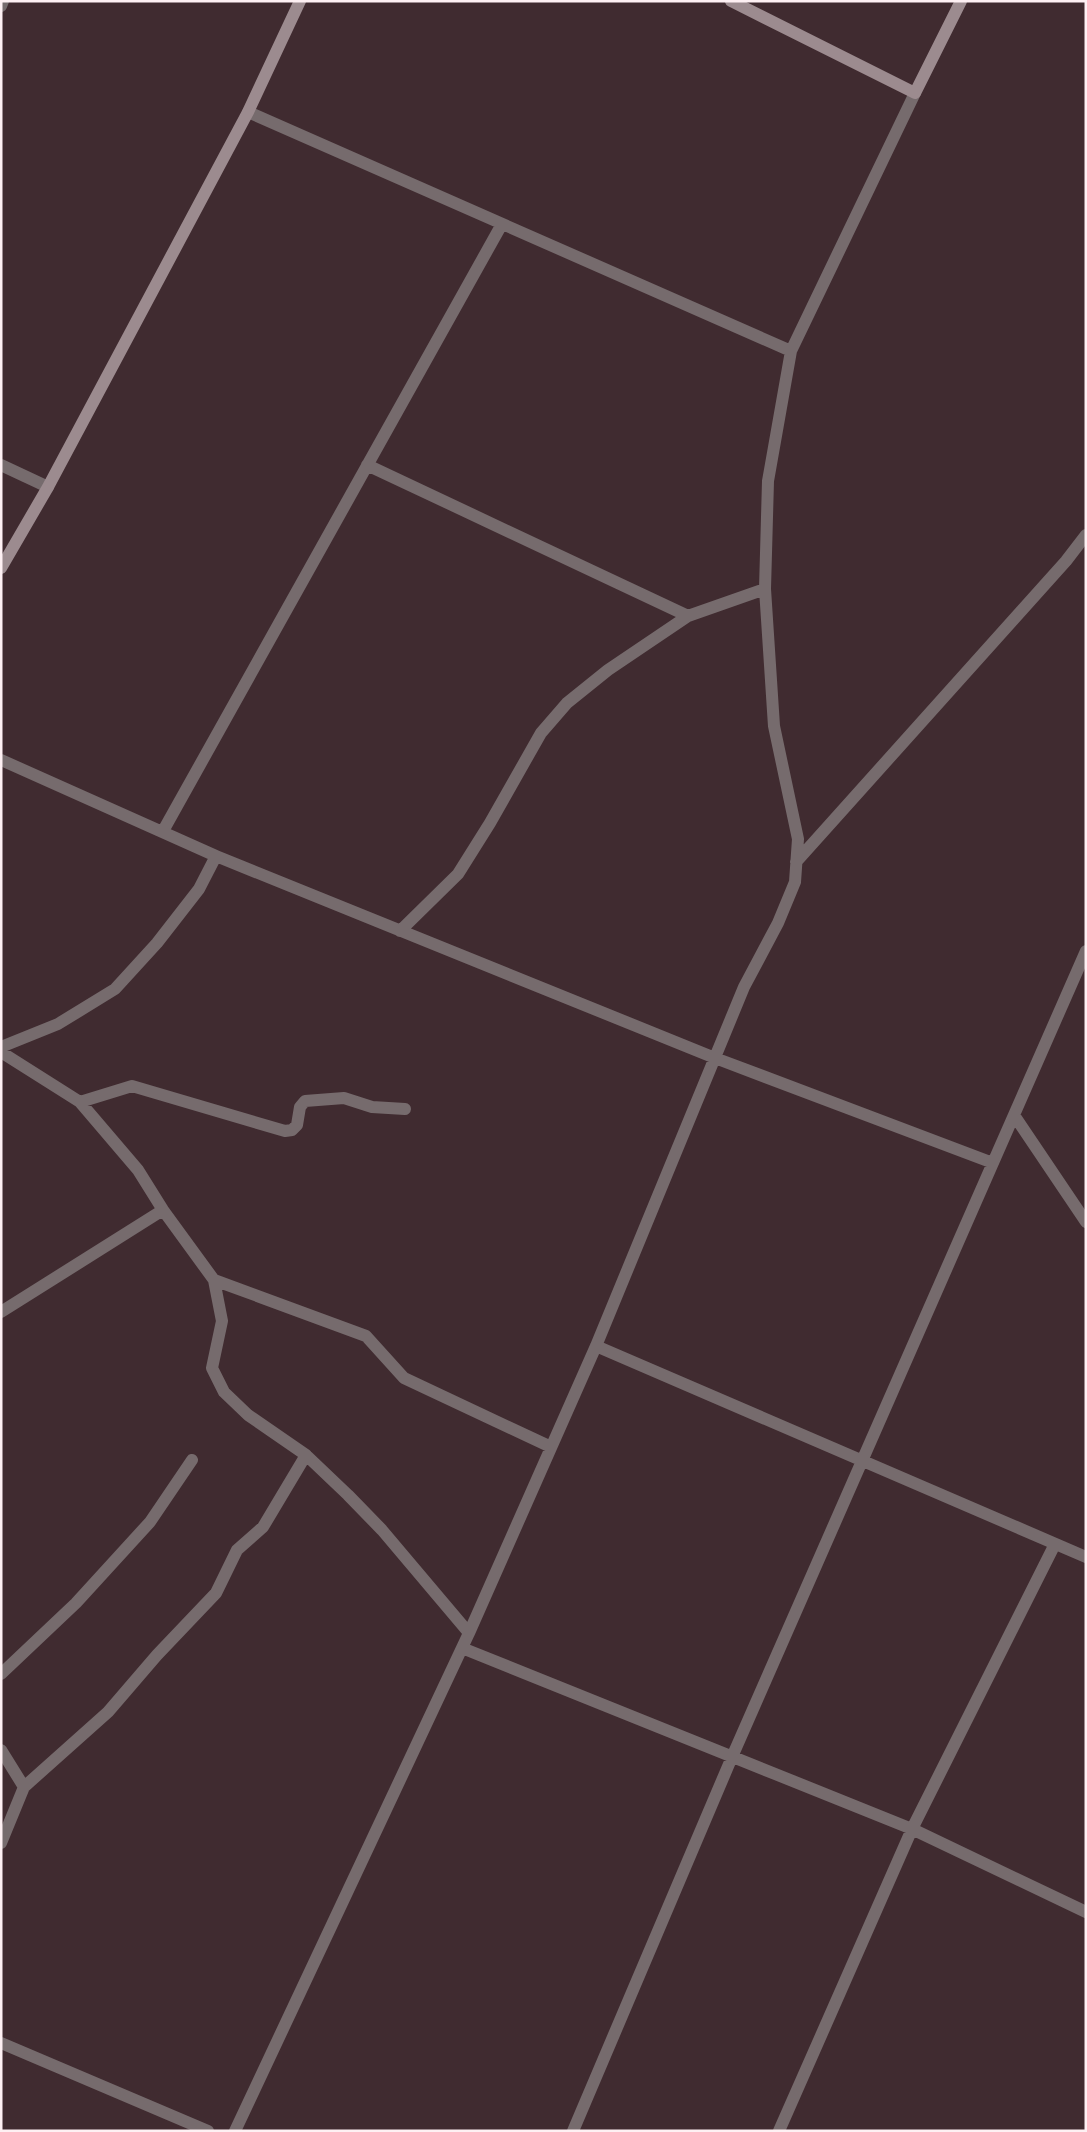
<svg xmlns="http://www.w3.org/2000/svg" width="1087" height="2132" font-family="'Titillium Web',sans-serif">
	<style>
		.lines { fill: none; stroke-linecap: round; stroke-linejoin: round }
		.street { stroke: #766b6d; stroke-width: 12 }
		.secondary { stroke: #9c8b8f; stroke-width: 12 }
	</style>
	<rect width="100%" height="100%" fill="#402b30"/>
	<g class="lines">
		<path class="street" d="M1,6L3,1
			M248,112L791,351
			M1,465L48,487
			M367,465L688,616
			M1,760L216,856
			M163,831L502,224
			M796,862L1066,561L1086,535
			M400,931L458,874L490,823L541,733L567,703L608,670L688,616L765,589
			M1,1047L58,1024L115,989L157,943L199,889L216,856L715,1058L993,1163
			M1,1052L80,1102L138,1170L163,1210L214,1280L222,1321L212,1368L224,1392L248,1415L306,1455L348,1495L382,1530L469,1633
			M80,1102L132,1086L285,1131L292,1130L297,1125L300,1107L305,1101L344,1098L372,1107L405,1109
			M1014,1115L1086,1222
			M214,1280L366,1336L404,1378L551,1447
			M1,1312L163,1210
			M596,1346L1086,1557
			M462,1648L912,1829L1086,1912
			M1,1674L76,1603L150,1522L192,1460
			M1,1750L24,1787
			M1,1843L24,1787L108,1712L157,1655L216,1593L237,1550L263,1527L306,1455
			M1,2043L208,2131
			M235,2131L469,1633L596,1346L744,987L778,923L795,882L798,839L774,726L765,589L768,481L791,351L915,93
			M573,2131L732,1757L1086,951
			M779,2131L912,1829L1055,1544"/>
		<path class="secondary" d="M731,1L915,93L961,1
			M1,568L48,487L248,112L300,1"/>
	</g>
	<rect width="1087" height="2132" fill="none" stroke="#fef0f3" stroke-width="5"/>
</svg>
